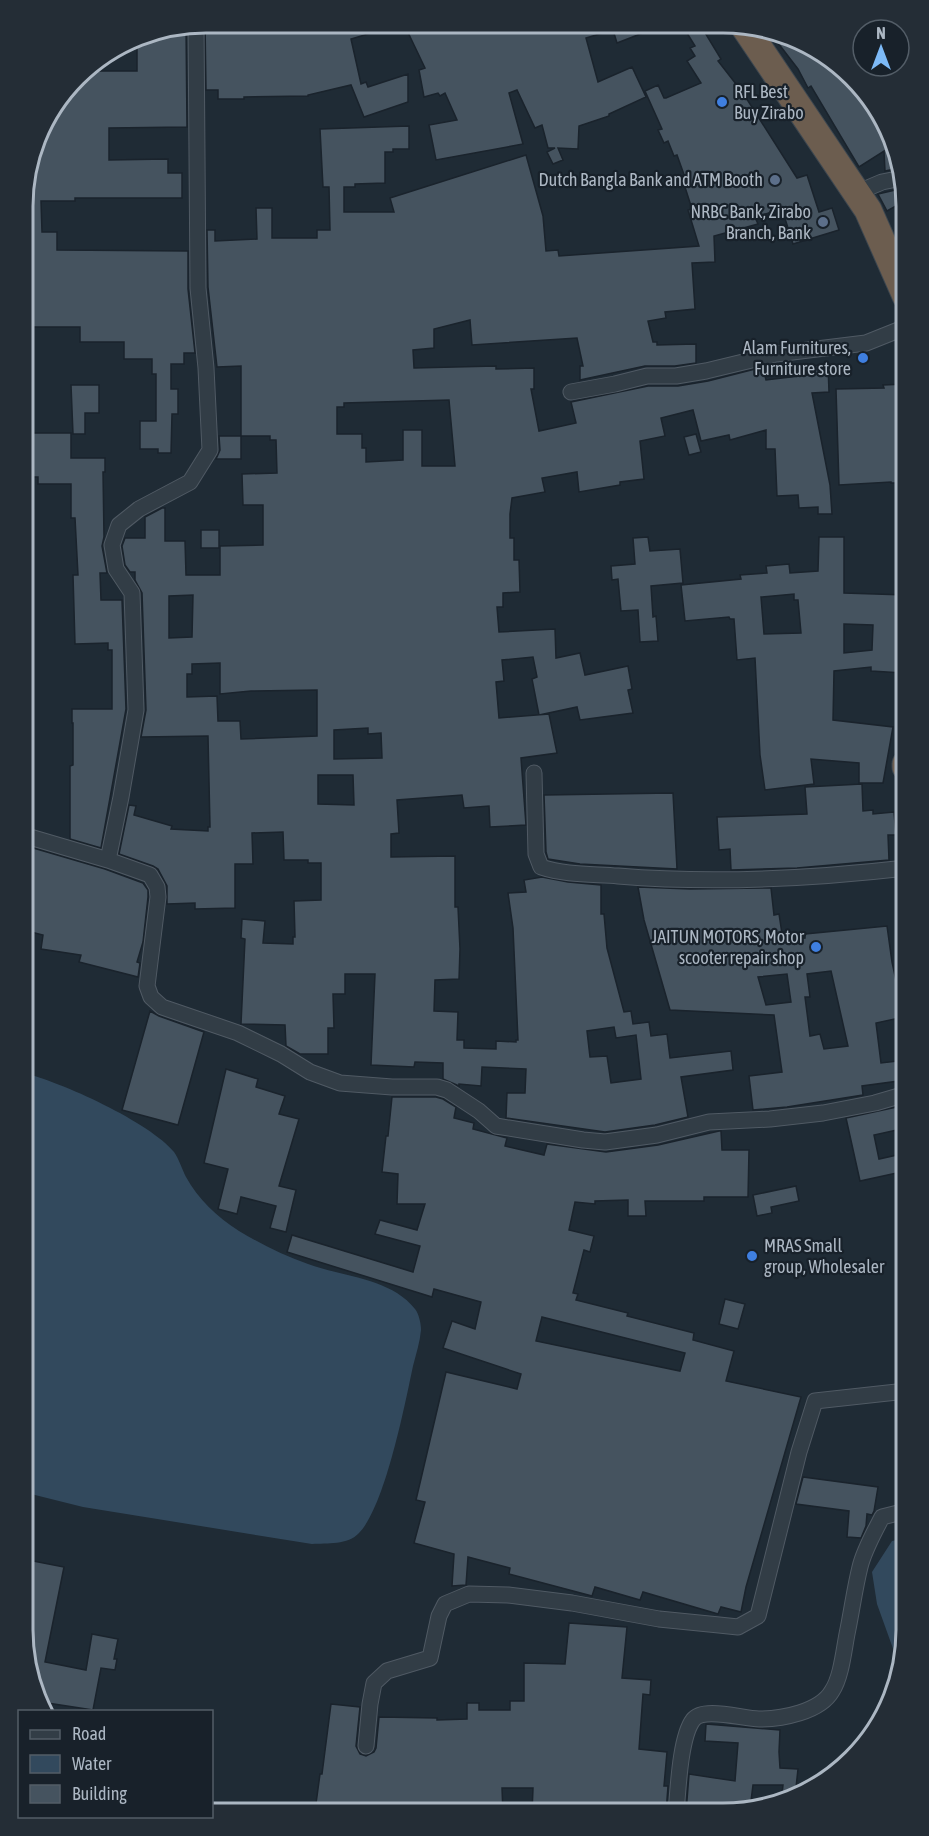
<svg xmlns="http://www.w3.org/2000/svg" width="929" height="1836" font-family="'Asap Condensed',sans-serif">
	<style>
		.water { fill: #32495d }
		.building { fill: #45535f; stroke: #1a232c; stroke-width: 1.5; fill-rule: evenodd }
		.lines { fill: none; stroke-linecap: round; stroke-linejoin: round }
		.street-casing { stroke: #505a64; stroke-width: 17 }
		.highway-casing { stroke: #3d4750; stroke-width: 29 }
		.street { stroke: #323d46; stroke-width: 15 }
		.highway { stroke: #6c5d4f; stroke-width: 27 }
		.shop-dot { fill: #3f7fe0; stroke: #18212a; stroke-width: 2 }
		.service-dot { fill: #5c6f8a; stroke: #18212a; stroke-width: 2 }
		.labels { text-anchor: middle; stroke-width: 4.5; stroke-linejoin: round; paint-order: stroke }
		.poi-label { font-size: 18px; fill: #acb7c3; stroke: #18212a; text-anchor: end }
		.rim { fill: none; stroke: #acb7c3; stroke-width: 3 }
	</style>
	<rect width="100%" height="100%" fill="#1f2b35"/>
	<path class="water" d="M23,1073C60,1081 151,1123 174,1152C179,1159 182,1169 186,1177C198,1199 217,1217 239,1231C261,1244 284,1256 308,1264C343,1277 391,1278 415,1309C419,1314 421,1324 421,1330C420,1342 416,1354 413,1366C405,1404 385,1507 359,1533C348,1545 327,1543 312,1544L83,1507L23,1492Z
		M906,1538V1643L900,1668L877,1604L872,1572L892,1541Z"/>
	<path class="building" d="M205,23L392,24V27L351,39L361,84L366,82L368,87L408,74V102L364,117L351,85L308,95V96L244,97V99H218V90H206Z
		M404,24H471L476,33L501,24L661,26L617,43L613,30L586,38L598,82L632,67L646,97L609,114V116L579,126L578,149L558,148L563,160L553,164L547,152L555,148H548L542,125L535,128L517,90L509,93L523,144L436,160L429,125L457,120L445,93L440,96L438,93L424,97L419,70L425,68Z
		M682,25L701,26L721,59L718,61L743,93L797,178L807,175L819,212L832,208L839,230L793,244L782,209L755,217L758,224L714,236L715,262L692,263L695,309L665,312L666,318L648,321L653,342H657V345L696,344V363L675,366H645L580,380V366H583L577,338L472,345L470,320L434,329V348L413,350L414,368L496,366V369L534,368V389H531L539,431L576,423L571,402L648,386H678L708,381L763,367L766,380L807,375L806,366L828,365L829,392L812,393L830,485L832,514H818V507L799,508L798,495L777,496L775,449H766V430L730,440L729,435L701,441L693,410L661,418L665,436L640,441L644,479L620,482V485L579,492L577,472L542,478L545,492L512,498L510,514V538H514V560H519L520,592L503,593V607H497L499,632L555,629L556,658L580,653L585,675L628,666L632,689L628,690L633,713L580,720L577,707L539,715L532,679L537,677L533,657L502,660L504,681L496,682L499,718L549,714L557,753L521,758L526,825L490,827L489,806L464,808L462,795L397,800L399,833L391,834V857L455,856V907H458L460,949L459,979L435,980L434,1011L458,1012L457,1040H464V1048L496,1049V1041L516,1042V1040H518L513,928L508,893L526,892L524,880L542,877L568,882L601,885V914H604L607,948L624,1012L631,1011L633,1024L649,1022L651,1036L667,1034L670,1058L731,1051L733,1070L681,1077L688,1117L655,1125L605,1132L506,1118L507,1093H525L526,1069L482,1067L481,1086L459,1084V1086L443,1079V1063L415,1062L414,1067L371,1065L375,974H345V994H333L334,1028H328V1054H300L286,1046L285,1025L241,1024L245,939L241,938L242,919L265,921L263,943L293,944V937H295L294,901L321,900V863H308V860H284L283,832L252,833L253,864H235V908L195,909V903L167,904V886L158,869L153,866L119,854L129,805L136,806L134,815L172,826L171,829L208,831V827H210L208,736L141,737L146,710L142,593L135,580V572H130L125,565L122,546L125,538H145V517L162,508H165V541H185L186,575H220V546L263,545V505H243L242,474L277,473L276,440H270V436H241V366L217,367L208,287L207,230H215V241L257,239L256,208H272V238H317V230H330L329,187H323L320,129L409,126V149H393V152H385V183L355,184V187H344V212H394L390,198L526,155L543,216L546,251L558,250L559,256L699,246L688,210L692,209L684,184L687,183L677,155L674,156L668,141L664,143L658,130L662,129L645,91L658,85L664,98H666L701,83L687,61L695,56L690,48L695,46ZM449,400L455,466H422V430H403V460L366,462V448H362V434H337V407H344V403ZM193,595L192,637L169,638V596ZM220,663V694L251,691L317,690V736L241,739L240,721H218L217,696L187,697V674H192V664ZM368,728V734L381,733L382,758L334,759V730ZM318,775H353L354,805L318,804ZM614,1027L616,1038L636,1035L641,1079L611,1083L607,1056L590,1057L587,1031Z
		M186,26L187,127L109,128V160L168,159V173H182V198H75V201H41L42,232H57V250L188,251V289L195,353H184V364H171V389H178V414H172L171,453H158V449H140V421H156V374H152V359H124V342H80V327H24V182L42,124L82,71H137V36Z
		M768,30L844,68L897,147L900,168L885,171L884,151L859,167L811,86L808,88L798,69Z
		M904,188L905,201L887,211L878,194Z
		M906,384V483H891V482L839,485L836,389L884,388L883,385Z
		M71,385H99V413H85V434H73Z
		M24,433H71V458H105V472H103L104,537L102,546L107,573H100L101,600H122L126,709L101,848L70,839V766L73,765V723H72V709H112V650H108V643L75,644L73,575H78L75,518H71V484H38V477H24Z
		M696,434L701,452L689,455L684,437Z
		M219,436H241V459H216L220,450Z
		M201,530H219V548H201Z
		M648,537L650,551L680,549L683,583L651,586L653,617L656,616L658,641L640,642L638,610L621,611L618,579L612,580L611,566L635,564L633,538Z
		M819,537H844V593L906,595L903,673L871,671V667L834,671L833,720L893,727L883,783H859V763L811,759L814,784L765,790L760,755L755,658L737,660L734,619H730L729,617L685,621L681,585L741,579L740,575L767,573L766,566L789,564L790,573L818,571ZM794,594V600H798L801,633L764,634L761,597ZM844,624L873,625L872,650L844,653Z
		M862,784L863,811L873,810V814L894,812L896,835H888L889,860L797,868L731,870L730,849L719,850L717,817L807,814L805,787Z
		M673,793L677,869L580,864L548,859L546,852L544,795Z
		M23,845L105,869L143,883L148,890V897L143,942L137,962L140,963L138,977L79,962L81,955L41,949L43,935L23,930Z
		M638,887L690,889L771,888L774,915L779,914L783,940L805,938V934L887,926L892,962L904,1017L876,1023L881,1063L906,1060V1080L862,1086L863,1095L787,1107L753,1110L749,1076L782,1072L774,1015L670,1010L644,920ZM831,971L848,1046L824,1049L820,1034L810,1036L805,997H810L807,974ZM787,974L791,1002L766,1005L758,977Z
		M150,1011L159,1016L204,1032L178,1125L122,1110Z
		M226,1069L258,1079L256,1087L285,1096L279,1114L299,1119L279,1186L296,1190L286,1232L270,1228L276,1206L241,1197L237,1214L218,1209L228,1169L204,1163Z
		M392,1097H436L443,1099L456,1107L454,1118L474,1123L473,1129L507,1138L505,1146L544,1155L547,1144L606,1152L658,1145L719,1131H721L722,1150H749L748,1197H704V1201H645L646,1216H628V1200L595,1201V1204L575,1202L569,1230L594,1236L590,1252L584,1250L573,1293L578,1294L576,1300L628,1313L627,1316L694,1333L693,1340L734,1351L726,1381L801,1397L746,1587L741,1612L721,1607L718,1614L643,1592L640,1600L595,1587L592,1596L509,1574L510,1568L468,1557L466,1585L452,1586L454,1554L414,1543L425,1502L416,1500L446,1372L517,1389L521,1374L443,1348L452,1321L475,1329L481,1302L434,1289L432,1297L287,1252L292,1235L413,1272L420,1246L375,1234L380,1220L417,1230L425,1204H397L398,1174L382,1172L386,1136H388ZM542,1317L685,1353L680,1371L536,1341Z
		M906,1105V1128L874,1135L879,1159L906,1153V1171L860,1181L846,1118Z
		M796,1186L799,1201L771,1207L772,1213L757,1216L753,1195Z
		M725,1299L745,1304L738,1329L719,1324Z
		M803,1477L878,1487L874,1511L872,1515L867,1514L866,1526L861,1538L847,1537L849,1511L796,1504Z
		M23,1559L64,1567L45,1662L86,1670L92,1634L118,1639L114,1659H117L115,1670L101,1668L93,1710L41,1702L32,1689L22,1630Z
		M569,1623L627,1627L622,1678L651,1680L650,1695L643,1694L639,1749L667,1752L664,1786H668L666,1813L620,1810V1813H532L533,1788H502L503,1813L334,1812L315,1811L320,1774H322L331,1704L360,1707L356,1746L360,1754L366,1756L374,1752L376,1748L379,1717L437,1718V1720L467,1719V1703H479V1710H510V1701H524V1663L565,1664Z
		M706,1724L780,1730L779,1752L780,1768L798,1769L795,1797L781,1804L783,1785H753L750,1809L723,1814L686,1813L689,1774L735,1781L738,1743L705,1741Z"/>
	<g class="lines">
		<g class="street-casing">
			<path id="street" d="M856,193L882,182L902,178
				M571,392L615,384L647,376H676L706,371L776,354L866,343L906,327
				M534,773L536,854L541,867C565,875 592,874 618,876C714,884 810,879 906,868
				M23,835L108,860L150,875L157,887L158,897L147,986L151,997L162,1007L238,1033L281,1054L310,1072L340,1083L392,1087H437L447,1090L479,1111L496,1126L583,1140L605,1142L657,1135L709,1122L770,1119L823,1113L875,1103L906,1094
				M108,860L121,797L136,710L132,593L116,569L112,545L119,525L139,509L190,482L210,450L206,368L198,288L196,24
				M366,1746L370,1704L374,1683L387,1671L430,1658L439,1616L445,1604L469,1594L508,1595L572,1603L659,1619L719,1625L738,1627L758,1616L799,1452L815,1401L906,1391
				M676,1813C678,1791 680,1737 693,1720C703,1706 743,1719 759,1719C782,1719 820,1712 832,1691C842,1676 844,1647 848,1629C852,1609 855,1587 860,1567C864,1550 874,1533 882,1517L906,1511"/>
		</g>
		<g class="highway-casing">
			<path id="highway" d="M744,26L868,210L906,296
				M906,767V764"/>
		</g>
		<use href="#street" class="street"/>
		<use href="#highway" class="highway"/>
	</g>
	<g class="shop-dot">
		<circle cx="722" cy="102" r="6"/>
		<circle cx="863" cy="358" r="6"/>
		<circle cx="816" cy="947" r="6"/>
		<circle cx="752" cy="1256" r="6"/>
	</g>
	<g class="service-dot">
		<circle cx="775" cy="180" r="6"/>
		<circle cx="823" cy="222" r="6"/>
	</g>
	<g class="labels">
		<g class="poi-label">
			<text x="734" y="98" text-anchor="start">RFL Best<tspan x="734" dy="21">Buy Zirabo</tspan></text>
			<text x="763" y="186">Dutch Bangla Bank and ATM Booth</text>
			<text x="811" y="218">NRBC Bank, Zirabo<tspan x="811" dy="21">Branch, Bank</tspan></text>
			<text x="851" y="354">Alam Furnitures,<tspan x="851" dy="21">Furniture store</tspan></text>
			<text x="804" y="943">JAITUN MOTORS, Motor<tspan x="804" dy="21">scooter repair shop</tspan></text>
			<text x="764" y="1252" text-anchor="start">MRAS Small<tspan x="764" dy="21">group, Wholesaler</tspan></text>
		</g>
	</g>
	<path d="M0 0H929V1836H0ZM206 33H723A173 173 0 0 1 896 206V1630A173 173 0 0 1 723 1803H206A173 173 0 0 1 33 1630V206A173 173 0 0 1 206 33Z" fill="#242d36" fill-rule="evenodd"/>
	<path class="rim" d="M206 33H723A173 173 0 0 1 896 206V1630A173 173 0 0 1 723 1803H206A173 173 0 0 1 33 1630V206A173 173 0 0 1 206 33Z"/>
	<rect x="18" y="1710" width="195" height="108" fill="#18212a" stroke="#535d67" stroke-width="1.5"/>
	<rect x="30" y="1730" width="30" height="9" fill="#323d46" stroke="#535d67" stroke-width="1.5"/>
	<text x="72" y="1740" font-size="18" fill="#acb7c3">Road</text>
	<rect x="30" y="1755" width="30" height="18" fill="#32495d" stroke="#535d67" stroke-width="1.5"/>
	<text x="72" y="1770" font-size="18" fill="#acb7c3">Water</text>
	<rect x="30" y="1785" width="30" height="18" fill="#45535f" stroke="#535d67" stroke-width="1.5"/>
	<text x="72" y="1800" font-size="18" fill="#acb7c3">Building</text>
	<g transform="translate(881 48)"><circle r="28" fill="#18212a" stroke="#535d67" stroke-width="1.5"/>
	<path d="M0-4.5L10 22L0 15L-10 22Z" fill="#7dbaf7"/>
	<text y="-9" font-size="16" font-weight="bold" text-anchor="middle" fill="#acb7c3">N</text>
	</g>
</svg>
